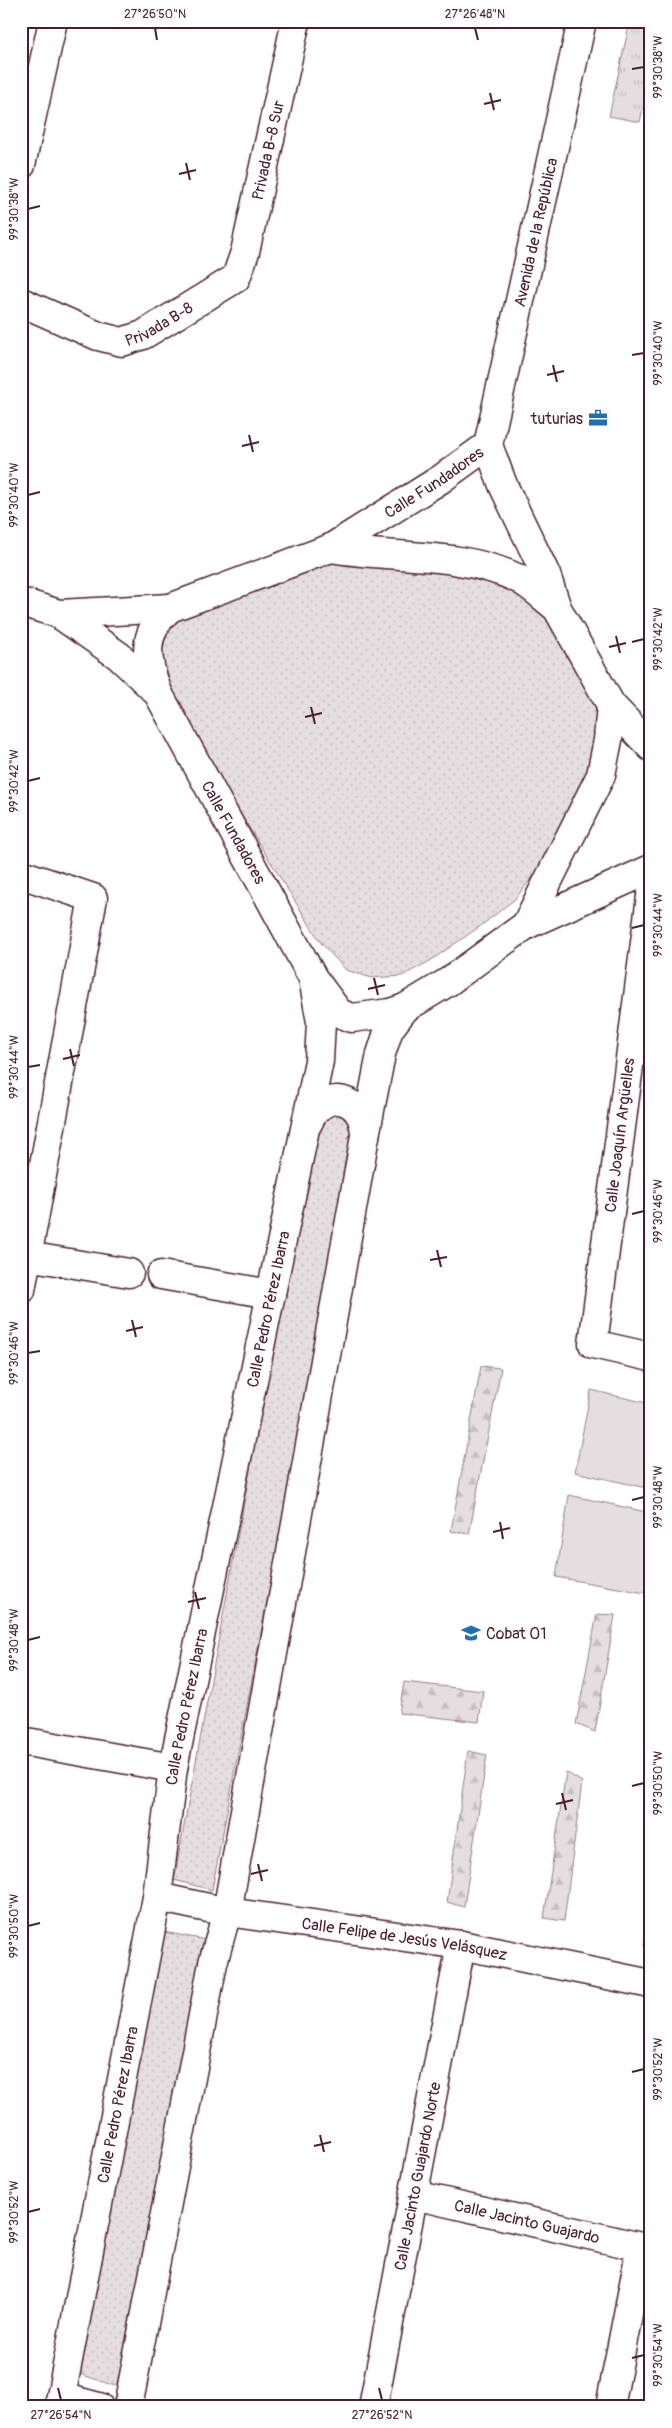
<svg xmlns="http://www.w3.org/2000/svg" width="672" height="2428" font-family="Pangolin,sans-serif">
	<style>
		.grass { fill: url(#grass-tufts); stroke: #987e86 }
		.forest { fill: url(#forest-firs); stroke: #987e86 }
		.park { fill: url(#park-dots); stroke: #987e86 }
		.pitch { fill: #e5dee0; stroke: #987e86 }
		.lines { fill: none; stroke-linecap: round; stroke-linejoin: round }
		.minor-casing { stroke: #4a1f2b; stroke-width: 31 }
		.major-casing { stroke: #4a1f2b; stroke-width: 31 }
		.minor { stroke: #fff; stroke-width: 28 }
		.major { stroke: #fff; stroke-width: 28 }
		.ticks { fill: none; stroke: #4a1f2b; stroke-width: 2 }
		.labels { text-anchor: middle; stroke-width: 4; stroke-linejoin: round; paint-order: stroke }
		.street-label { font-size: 16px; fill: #4a1f2b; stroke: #fff }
		.poi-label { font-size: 16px; fill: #4a1f2b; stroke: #fff; text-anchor: end }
		.neatline { fill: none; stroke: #4a1f2b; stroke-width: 2 }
		.ticks-label { font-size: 12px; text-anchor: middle; fill: #4a1f2b }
	</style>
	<defs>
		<pattern id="grass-tufts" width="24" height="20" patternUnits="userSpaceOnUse" patternTransform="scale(1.25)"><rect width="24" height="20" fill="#e5dee0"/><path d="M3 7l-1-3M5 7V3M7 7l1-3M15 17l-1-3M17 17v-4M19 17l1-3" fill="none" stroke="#c6bec0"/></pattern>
		<pattern id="forest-firs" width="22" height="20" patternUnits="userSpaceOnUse" patternTransform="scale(1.25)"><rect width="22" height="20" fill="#e5dee0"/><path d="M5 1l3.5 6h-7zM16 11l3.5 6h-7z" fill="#c6bec0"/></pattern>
		<pattern id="park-dots" width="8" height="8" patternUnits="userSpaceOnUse" patternTransform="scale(1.25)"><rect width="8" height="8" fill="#e5dee0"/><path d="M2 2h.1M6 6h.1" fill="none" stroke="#c6bec0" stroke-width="1.8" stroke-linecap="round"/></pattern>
	</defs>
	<rect width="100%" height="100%" fill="#fff"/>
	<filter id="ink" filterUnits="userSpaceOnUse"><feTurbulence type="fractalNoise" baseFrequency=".02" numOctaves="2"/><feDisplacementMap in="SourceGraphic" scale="10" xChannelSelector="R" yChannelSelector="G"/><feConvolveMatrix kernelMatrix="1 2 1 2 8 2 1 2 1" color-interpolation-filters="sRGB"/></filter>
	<g filter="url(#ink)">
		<path class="grass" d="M630,21H651V71L640,122L609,116Z"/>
		<path class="forest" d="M481,1366L501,1368L469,1534L451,1531Z
			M597,1614L615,1615L595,1732L576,1724Z
			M404,1682L483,1691L479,1722L399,1713Z
			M468,1751L487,1755L464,1907L447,1902Z
			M566,1772L582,1782L564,1921L544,1918Z
			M651,1890V1947L644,1946Z"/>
		<path class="park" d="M330,563L404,564L447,569L507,585L539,608L557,629L595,692L600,737L587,787L535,874L515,899L482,925L430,961L402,976L372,978L346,970L321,943L164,691L156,651L172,613Z
			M322,1110H342L356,1133L212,1890L174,1880L314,1124Z
			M164,1932L206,1940L118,2387L80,2374Z"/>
		<path class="pitch" d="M591,1390L651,1404V1489L575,1472Z
			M569,1495L651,1513V1594L556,1577Z"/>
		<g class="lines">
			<g class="minor-casing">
				<g id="minor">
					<path d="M21,165L53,21"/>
					<path id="s1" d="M21,302L98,336L122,342L143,335L236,278L245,252L296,21"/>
					<path d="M21,602L59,614L119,656L158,693"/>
					<path d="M59,614L170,608"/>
					<path d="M611,705L651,747"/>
					<path d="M21,874L93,898L21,1290"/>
					<path d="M651,896L593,1344L651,1357"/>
					<path d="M526,925L651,869"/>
					<path d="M21,1255L129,1273"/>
					<path d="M161,1275L271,1294"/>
					<path d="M21,1741L173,1768"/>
					<path id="s2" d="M157,1897L227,1912L461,1945L651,1984"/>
					<path id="s3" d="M414,2195L641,2247L610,2407"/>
					<path id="s4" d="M373,2407L461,1945"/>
				</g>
			</g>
			<g class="major-casing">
				<g id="major">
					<path d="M488,445L503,485L546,575L557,608L611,705L608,740L601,775L526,925L448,982L405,1008L390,1013L352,1018L339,1013L313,978L158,693C146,660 140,634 170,608L331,548C393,559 459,551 517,578C531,585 544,598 557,608"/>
					<path id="s5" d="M488,445L582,21"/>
					<path id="s6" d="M331,548L441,479L488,445"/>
					<path d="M308,1123C324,1086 365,1096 365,1136"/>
					<path d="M61,2397L99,2407"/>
					<path id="s7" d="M59,2407L157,1897L173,1768L319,1061L321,1022L314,984"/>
					<path d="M128,2407L213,1963L227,1912L365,1136L381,1054L389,1029L405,1008"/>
				</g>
			</g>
			<use href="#minor" class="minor"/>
			<use href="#major" class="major"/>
		</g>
	</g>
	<path class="ticks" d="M155,28L157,40M475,28L478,40M632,69L644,67M490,93L494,110M484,104L501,100M186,163L190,180M179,174L196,170M28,209L40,206M632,355L644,353M553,365L557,382M547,375L564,371M249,435L253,452M242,446L259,442M28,495L40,492M616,636L620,653M632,642L644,639M609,647L626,643M311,707L315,724M305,717L322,713M28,781L40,778M632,928L644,925M374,978L378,995M368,989L385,985M70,1049L74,1066M63,1059L80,1055M28,1067L40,1065M632,1214L644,1211M437,1250L441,1267M430,1260L447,1257M132,1320L136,1337M126,1331L143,1327M28,1353L40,1351M632,1500L644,1497M500,1522L503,1539M493,1532L510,1528M195,1592L199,1609M188,1602L206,1598M28,1640L40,1637M632,1786L644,1783M562,1793L566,1810M556,1804L573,1800M258,1864L262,1881M251,1874L268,1870M28,1926L40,1923M632,2072L644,2069M320,2135L324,2152M314,2146L331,2142M28,2212L40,2209M632,2358L644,2355M58,2388L61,2400M379,2388L382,2400"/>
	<defs>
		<g id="office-bare" transform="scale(1.5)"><path d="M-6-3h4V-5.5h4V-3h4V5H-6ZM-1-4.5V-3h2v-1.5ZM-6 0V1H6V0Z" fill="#1f6fb2" stroke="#fff" stroke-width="2.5" paint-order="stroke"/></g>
		<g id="university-bare" transform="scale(1.5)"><path d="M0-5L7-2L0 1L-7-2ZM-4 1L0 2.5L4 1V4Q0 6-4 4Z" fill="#1f6fb2" stroke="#fff" stroke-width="2.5" paint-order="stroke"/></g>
	</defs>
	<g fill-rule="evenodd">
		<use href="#office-bare" x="598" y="418"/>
		<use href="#university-bare" x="471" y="1633"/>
	</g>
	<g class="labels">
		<g class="street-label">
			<text dy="6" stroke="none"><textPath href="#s1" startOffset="372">Privada B-8 Sur</textPath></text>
			<text dy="6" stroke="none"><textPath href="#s5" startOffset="218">Avenida de la República</textPath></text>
			<text dy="6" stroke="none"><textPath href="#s1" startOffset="150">Privada B-8</textPath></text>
			<text dy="6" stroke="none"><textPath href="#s6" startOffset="122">Calle Fundadores</textPath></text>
			<text transform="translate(234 832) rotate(61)" y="6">Calle Fundadores</text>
			<text transform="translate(619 1135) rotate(-83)" y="6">Calle Joaquín Argüelles</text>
			<text dy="6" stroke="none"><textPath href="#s7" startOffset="1118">Calle Pedro Pérez Ibarra</textPath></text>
			<text dy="6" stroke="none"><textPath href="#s7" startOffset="712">Calle Pedro Pérez Ibarra</textPath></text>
			<text dy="6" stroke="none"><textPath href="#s2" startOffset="251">Calle Felipe de Jesús Velásquez</textPath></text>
			<text dy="6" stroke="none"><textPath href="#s7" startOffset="308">Calle Pedro Pérez Ibarra</textPath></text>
			<text dy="6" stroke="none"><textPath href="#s4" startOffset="235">Calle Jacinto Guajardo Norte</textPath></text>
			<text dy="6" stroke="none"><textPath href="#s3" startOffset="116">Calle Jacinto Guajardo</textPath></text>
		</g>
		<g class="poi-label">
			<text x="583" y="424">tuturias</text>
			<text x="486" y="1639" text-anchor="start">Cobat 01</text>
		</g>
	</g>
	<rect width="672" height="2428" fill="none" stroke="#fff" stroke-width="55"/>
	<rect x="28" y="28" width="616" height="2372" class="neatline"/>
	<g class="ticks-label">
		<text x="155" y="18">27°26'50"N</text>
		<text x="475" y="18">27°26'48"N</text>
		<text transform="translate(658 67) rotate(-90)" y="4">99°30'38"W</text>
		<text transform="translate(14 209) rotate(-90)" y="4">99°30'38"W</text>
		<text transform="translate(658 353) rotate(-90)" y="4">99°30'40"W</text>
		<text transform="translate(14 495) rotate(-90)" y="4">99°30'40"W</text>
		<text transform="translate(658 639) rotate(-90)" y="4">99°30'42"W</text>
		<text transform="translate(14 781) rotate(-90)" y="4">99°30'42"W</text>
		<text transform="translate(658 925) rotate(-90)" y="4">99°30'44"W</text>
		<text transform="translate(14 1067) rotate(-90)" y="4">99°30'44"W</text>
		<text transform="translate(658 1211) rotate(-90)" y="4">99°30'46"W</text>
		<text transform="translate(14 1353) rotate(-90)" y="4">99°30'46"W</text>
		<text transform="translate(658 1497) rotate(-90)" y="4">99°30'48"W</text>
		<text transform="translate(14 1640) rotate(-90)" y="4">99°30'48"W</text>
		<text transform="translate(658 1783) rotate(-90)" y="4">99°30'50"W</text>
		<text transform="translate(14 1926) rotate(-90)" y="4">99°30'50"W</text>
		<text transform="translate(658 2069) rotate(-90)" y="4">99°30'52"W</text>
		<text transform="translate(14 2212) rotate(-90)" y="4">99°30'52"W</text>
		<text transform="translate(658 2355) rotate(-90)" y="4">99°30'54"W</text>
		<text x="61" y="2419">27°26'54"N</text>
		<text x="382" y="2419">27°26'52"N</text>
	</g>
</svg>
